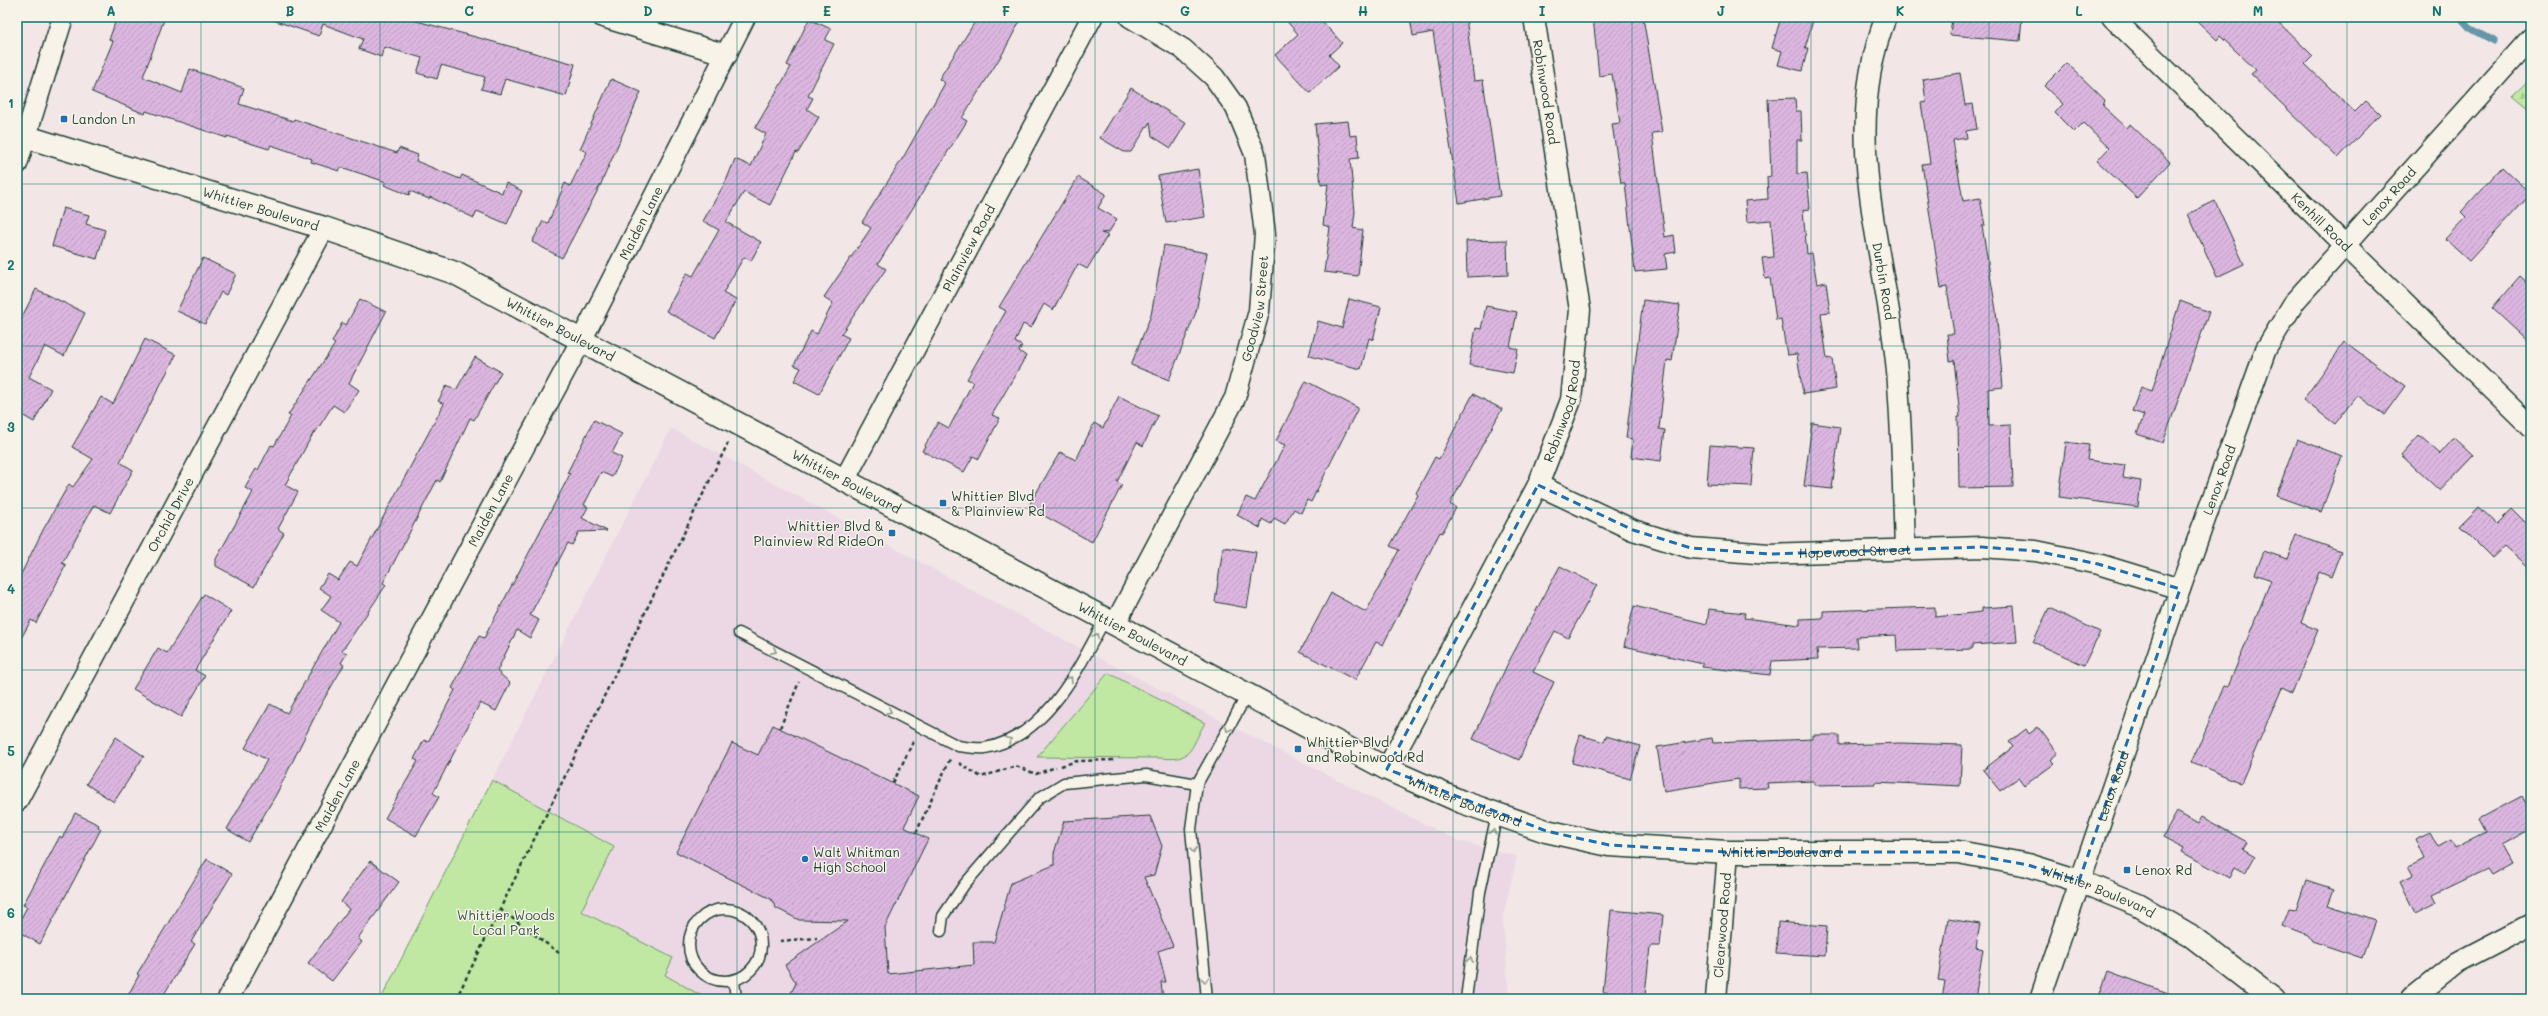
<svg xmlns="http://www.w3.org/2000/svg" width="2548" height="1016" font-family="Mali,sans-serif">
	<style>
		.built { fill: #ebd8e4 }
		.green { fill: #c0e8a3; stroke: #70926c }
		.forest { fill: url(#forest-firs); stroke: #70926c }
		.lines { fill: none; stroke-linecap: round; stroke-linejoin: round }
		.stream { stroke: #6597a8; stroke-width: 7 }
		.building { fill: url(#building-hatch); stroke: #1f3d34 }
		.service-casing { stroke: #1f3d34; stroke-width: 13 }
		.minor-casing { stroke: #1f3d34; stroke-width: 23 }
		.tertiary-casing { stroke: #1f3d34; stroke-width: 25 }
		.path { stroke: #1f3d34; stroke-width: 2.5; stroke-dasharray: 4 3; stroke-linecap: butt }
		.service { stroke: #f7f3e8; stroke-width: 10 }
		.minor { stroke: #f7f3e8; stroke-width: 20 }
		.tertiary { stroke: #f7f3e8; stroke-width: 22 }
		.oneway { stroke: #8b988e }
		.marked { fill: none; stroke: #1f6fb2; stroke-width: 3; stroke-dasharray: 8 5; stroke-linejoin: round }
		.grid { fill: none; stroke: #0f766e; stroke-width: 1; stroke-opacity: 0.55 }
		.poi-dot { fill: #1f6fb2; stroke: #f7f3e8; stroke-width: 1.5 }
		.labels { text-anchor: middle; stroke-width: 3; stroke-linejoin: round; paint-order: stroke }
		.street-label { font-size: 13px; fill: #1f3d34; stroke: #f7f3e8 }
		.poi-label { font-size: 13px; fill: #1f3d34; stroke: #f7f3e8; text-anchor: start }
		.park-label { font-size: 13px; fill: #375745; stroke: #f7f3e8 }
		.neatline { fill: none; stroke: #0f766e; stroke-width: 1.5 }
		.grid-label { font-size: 13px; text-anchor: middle; font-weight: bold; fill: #0f766e }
	</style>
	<defs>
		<pattern id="forest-firs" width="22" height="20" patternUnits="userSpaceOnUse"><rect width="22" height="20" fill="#c0e8a3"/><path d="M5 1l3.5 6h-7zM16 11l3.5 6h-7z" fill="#a5c88d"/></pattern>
		<pattern id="building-hatch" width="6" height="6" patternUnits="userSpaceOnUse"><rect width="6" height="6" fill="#dcb6e0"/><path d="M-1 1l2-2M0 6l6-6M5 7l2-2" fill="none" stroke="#bc9dc1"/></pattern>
	</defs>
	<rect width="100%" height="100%" fill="#f2e7e6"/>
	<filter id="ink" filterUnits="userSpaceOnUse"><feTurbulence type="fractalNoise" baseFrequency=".025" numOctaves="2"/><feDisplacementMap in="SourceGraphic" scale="8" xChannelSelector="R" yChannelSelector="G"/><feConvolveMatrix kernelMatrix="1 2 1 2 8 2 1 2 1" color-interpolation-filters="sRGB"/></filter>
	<g filter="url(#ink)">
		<path class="built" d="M671,428L1087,652L1347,785L1459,841L1517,856L1503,918L1509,999H707L664,975L672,958L580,911L614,846L492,780Z"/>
		<path class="green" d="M1108,673L1205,723C1190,748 1193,762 1160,758L1037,757Z
			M492,780L614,847L581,911L673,958L665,975L707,999H381Z"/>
		<path class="forest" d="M2531,78V110L2513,95Z"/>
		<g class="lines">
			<path class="stream" d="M2460,17L2470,28L2494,41"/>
		</g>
		<path class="building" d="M117,17H165L143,77L182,93L190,69L244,88L239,104L293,121L294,119L397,153L399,148L418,155L416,161L460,179L462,175L502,193L506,183L522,191L507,224L477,211L474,218L430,197L429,199L410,191L409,195L384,185L386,182L341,167L339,171L311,162L312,159L271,145L269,149L227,136V138L146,111L145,114L92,92L113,41L109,40Z
			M273,17H402L575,64L566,96L505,79L500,94L481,89L485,77L441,65L437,79L417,73L422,58L384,47L381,57L359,49L363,39L323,24L319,36L273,20Z
			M978,17H1022L1003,53L962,118L967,121L878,264L886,269L841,334L849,338L819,394L794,381L801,368L794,365L811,331L817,334L833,303L824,297L871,228L862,222L904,156L945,83L939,79Z
			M1283,17H1318L1342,43L1329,55L1339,66L1310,93L1275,55L1298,34Z
			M1410,17H1466L1474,81L1483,80L1500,196L1459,203L1433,32L1413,36Z
			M1593,17H1643L1662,132L1652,133L1665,237L1674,235L1676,252L1665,254L1667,269L1635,272L1625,183H1621L1612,124L1620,123L1612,74L1599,76Z
			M1781,17H1814L1805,48H1808L1802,71L1778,65L1782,51L1772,48Z
			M1952,17H2022L2020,41L1950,35Z
			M2193,17H2273L2313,56L2305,64L2355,112L2366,101L2380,114L2338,158L2251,74L2256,70L2220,36L2217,40Z
			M809,19L831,29L825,40L834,44L808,96L813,98L807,109L819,117L798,153L796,152L770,205L744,192L726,222L761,242L751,261L744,257L723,293L736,300L715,338L666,311L687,273L693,276L719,230L703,221L726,181L735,159L751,166L766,134L755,128L791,67L787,65Z
			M2067,63L2105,100L2103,106L2127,128L2130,124L2170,162L2137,198L2097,161L2109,148L2083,123L2074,132L2055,113L2063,104L2044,86Z
			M1960,73L1965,105L1973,104L1977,129L1966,131L1967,138L1953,140L1963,201L1980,198L1985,226H1982L1996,310L2003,387L1988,389L1989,426L2011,425L2013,487L1959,488L1958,417H1960L1954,360L1950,361L1947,334H1954L1947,287L1941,288L1922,164L1930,163L1921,103L1926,102L1923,79Z
			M611,79L641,92L600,186L562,258L532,242L543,221L548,223L565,183L570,186L587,152L580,149Z
			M1131,88L1186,123L1171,148L1152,136L1150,122L1131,152H1124L1100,138Z
			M1795,98L1796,111H1801L1802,140H1797V174L1807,173L1810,209L1803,210L1807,254L1812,253L1817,284L1826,282L1830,312L1821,313L1827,359L1832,358L1836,389L1803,394L1797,354L1787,355L1781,319L1776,320L1770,278L1765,279L1762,258L1774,257L1771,220L1747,222L1745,201L1768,199L1767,177L1771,176L1768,99Z
			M1348,121L1350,136L1357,135L1359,158L1350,159L1355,212L1353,228L1363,230L1358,276L1324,272L1330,227L1323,225L1328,184L1321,185L1315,124Z
			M2502,167L2531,194L2469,261L2445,239L2466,217L2461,212Z
			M1198,169L1205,217L1166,223L1158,176Z
			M1078,177L1106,194L1098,208L1117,219L1109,232L1101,233L1108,235L1087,269L1078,264L1053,310L1044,304L1031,328L1023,324L1015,342L1022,346L1019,351L1026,356L992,415L1000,418L979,459L973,456L964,472L922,451L938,422L949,428L973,382L967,379L1006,311L999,307Z
			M2215,201L2244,264L2217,277L2188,214Z
			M63,208L89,215L86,224L105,230L97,259L52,246Z
			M1507,240L1508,275L1467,277L1466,241Z
			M1164,245L1207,253L1196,312L1169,380L1131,365L1151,315Z
			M203,258L236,274L226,295L221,292L205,324L177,311Z
			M2520,276L2531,286V344L2492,308Z
			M36,289L85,313L64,356L45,346L29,377L51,389L34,422L17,412V327Z
			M360,299L386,312L349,383L359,390L344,412L333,405L315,433L314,432L285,485L298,492L278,529L284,533L254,587L216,566V559L253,492L245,488L256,469L258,470L271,445L274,446L291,416L288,415L335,344L332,342L342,323L346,325Z
			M1349,299L1381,307L1373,340L1369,338L1361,369L1309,356L1318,321L1342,328Z
			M1643,300L1680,305L1672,361L1667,360L1659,429L1665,430L1661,461L1631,457L1633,439L1626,438Z
			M2180,301L2209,312L2163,443L2137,434L2144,415L2132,411L2141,387L2152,391Z
			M1486,306L1517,312L1510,347L1518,349L1513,373L1469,365L1476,328L1481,329Z
			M145,339L176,355L120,462L133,470L110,513L94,505L62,563L66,565L36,623L31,620L17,646V582L43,530L69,484L73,487L93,459L72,447L101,397L113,404Z
			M2345,342L2405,386L2384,415L2357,395L2335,424L2303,400Z
			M475,357L501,372L474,420L470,418L440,482L437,480L383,583L386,585L342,651L347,653L341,663L344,665L320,706L277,793L248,842L227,829L267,760L245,748L270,704L287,713L339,622L321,610L331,596L319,588L328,574L338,580L350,562L357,566L444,404L438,401L447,385L456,390Z
			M1306,381L1358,408L1311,502L1307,500L1301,513L1294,509L1285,524L1274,518L1271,524L1262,519L1260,528L1237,515L1246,497L1255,501L1285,445L1276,441Z
			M1473,394L1502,409L1450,504L1456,508L1442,533L1440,532L1383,645L1376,642L1355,680L1300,652L1331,593L1366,612L1399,550L1390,546L1418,495L1416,493L1435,457L1439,459Z
			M1119,396L1158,416L1143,446L1137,442L1117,482L1122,485L1092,542L1028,507L1060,452L1076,460L1094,423L1103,428Z
			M594,420L622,434L612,453L622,458L612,477L601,472L584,505L588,507L582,518L607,531L579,532L572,545L568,543L530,615L539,620L530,638L517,630L497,671L510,683L496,711L480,703L433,793L439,797L416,836L385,818L418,761L414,759L424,740L428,742L455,690L452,688L479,636L484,638L522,566L570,474L567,473Z
			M1812,423L1840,427L1832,489L1804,486Z
			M2419,435L2440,454L2454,438L2473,456L2440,491L2401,455Z
			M2297,439L2342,456L2321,512L2276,496Z
			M2066,442L2089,445L2087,460L2125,465L2123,478L2141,481L2138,507L2059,497Z
			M1710,445L1754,448L1751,486L1707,484Z
			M2479,507L2497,524L2512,509L2531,528V569L2505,546L2492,558L2460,526Z
			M2296,535L2341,551L2331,577L2319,572L2301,623L2318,630L2292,693L2282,688L2241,783L2192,762L2224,686L2228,687L2271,580L2255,574L2264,551L2287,559Z
			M1223,547L1256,552L1247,608L1215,602Z
			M1560,566L1597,585L1568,638L1555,631L1533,672L1554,682L1519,760L1473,739L1507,665Z
			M204,594L231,611L195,670L205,676L181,717L133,689L158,648L167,653Z
			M1634,606L1707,624L1709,609L1745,613L1744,618L1800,625V619L1823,618V611L1935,607V617L1982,612V608L2014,606L2017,642L1972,645V649L1897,651L1896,635L1856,637L1857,648L1817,649L1818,659L1772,661L1770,675L1702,667L1703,664L1624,646Z
			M2049,608L2100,632L2084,665L2033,642Z
			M773,725L919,796L904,827L928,839L885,927L888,974L974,965L973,942H994L1011,883L1054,865V853L1064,821L1150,816L1162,846L1154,875L1144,877L1173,946L1158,951L1166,982H1161L1163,999H788L796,983L785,965L848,921L799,920L776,908L771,899L676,852L732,743L758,755Z
			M2038,727L2058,753L2050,760L2054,764L2024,786L2018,778L2000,791L1983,770L2013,747L2009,742L2026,729L2029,734Z
			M1580,735L1604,742L1606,736L1640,746L1630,779L1572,763Z
			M1813,735H1839V745L1901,743L1962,745L1960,786L1875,782V784L1814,785V781L1767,783L1768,788L1739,789V779L1664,791L1657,747L1712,738L1713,743L1813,739Z
			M116,737L144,756L114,802L86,784Z
			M2522,796L2531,813V829L2501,845L2511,863L2491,874L2487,868L2433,894L2437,902L2415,913L2400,882L2412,876L2407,867L2424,858L2415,839L2430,832L2438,847L2451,840L2455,848L2486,832L2479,819Z
			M2177,812L2198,824L2202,817L2247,842L2243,849L2255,856L2245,874L2234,868L2229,878L2182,852L2184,848L2163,837Z
			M75,813L99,825L98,827L101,829L40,944L17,931V926L27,907L23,905L60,836L62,838Z
			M207,859L232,874L191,942L195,944L161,999H126L139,975L137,974Z
			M370,861L399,882L358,938L362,942L332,981L308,963L349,909L341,902Z
			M2306,880L2334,889L2328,905L2375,921L2362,958L2312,941L2308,935L2283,925L2289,909L2296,910Z
			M1611,910L1663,915L1660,946H1650L1645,996L1603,992Z
			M1948,919L1980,924L1976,947L1983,949L1975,999H1942L1945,981L1938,980Z
			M1778,922L1827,926L1825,956L1776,953Z
			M2108,971L2179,997V999H2098Z"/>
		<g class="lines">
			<g class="service-casing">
				<path id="service" d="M739,633L958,746C966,747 977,749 985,748C1047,737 1078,669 1105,619
					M689 945a36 36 0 1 1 72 0a36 36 0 1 1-72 0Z
					M941,931L943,916L964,885L1039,798L1064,783L1146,775L1197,784
					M734,981L736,999
					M1207,999L1191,829L1197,784L1247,695
					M1466,999L1480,892L1497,814"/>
			</g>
			<g class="minor-casing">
				<g id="minor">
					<path d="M603,17L727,55"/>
					<path id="s1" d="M1886,17C1839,136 1886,251 1897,371C1902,430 1903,490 1905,549"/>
					<path id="s2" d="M2112,17L2531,427"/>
					<path d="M17,164L63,17"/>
					<path id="s3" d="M845,479L1092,17"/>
					<path id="s4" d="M1538,485L1633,530L1691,548L1769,554L1982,547L2036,551L2098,564L2180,589"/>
					<path id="s5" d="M1115,624L1235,398L1259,311L1265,234L1255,154L1236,108L1214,77L1183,49L1130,17"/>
					<path id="s6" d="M1387,769L1538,485L1571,400L1580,310L1534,17"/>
					<path id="s7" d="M17,801L324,228"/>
					<path id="s8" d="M228,999L582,339L745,17"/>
					<path id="s9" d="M1716,999L1728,852"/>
					<path id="s10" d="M2040,999L2180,589L2266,349L2295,301L2531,38"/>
					<path d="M2412,999L2458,962L2531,924"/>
				</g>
			</g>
			<g class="tertiary-casing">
				<g id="tertiary">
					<path id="s11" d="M17,134L324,228L455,273L1387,769L1462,802L1546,831L1609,845L1728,852H1958L2028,865L2079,881L2138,905L2193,937L2273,999"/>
				</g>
			</g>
			<path class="path" d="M780,728L799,682
				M959,763L981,777L1016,766L1036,774L1056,767
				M1061,766L1077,761L1115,760
				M893,783L914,740
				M916,833L950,759
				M500,909L559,953
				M780,941L817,938
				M456,999L728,443"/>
			<use href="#service" class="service"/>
			<use href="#minor" class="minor"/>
			<use href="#tertiary" class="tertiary"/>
		</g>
		<defs><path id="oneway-chevron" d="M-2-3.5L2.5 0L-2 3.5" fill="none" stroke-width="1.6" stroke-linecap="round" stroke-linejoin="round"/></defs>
		<g class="oneway">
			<use href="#oneway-chevron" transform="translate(1096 636) rotate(-62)"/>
			<use href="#oneway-chevron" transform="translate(774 651) rotate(27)"/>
			<use href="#oneway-chevron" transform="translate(1070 679) rotate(-57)"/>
			<use href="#oneway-chevron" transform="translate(889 711) rotate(27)"/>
			<use href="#oneway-chevron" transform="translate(1228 729) rotate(119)"/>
			<use href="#oneway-chevron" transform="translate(1009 740) rotate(-27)"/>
			<use href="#oneway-chevron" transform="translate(1493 832) rotate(-77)"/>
			<use href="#oneway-chevron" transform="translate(1193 850) rotate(85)"/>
			<use href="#oneway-chevron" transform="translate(1470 960) rotate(-83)"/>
			<use href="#oneway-chevron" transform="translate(1205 980) rotate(85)"/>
		</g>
	</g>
	<path class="marked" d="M1538,485L1633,530L1691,548L1769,554L1982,547L2036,551L2098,564L2180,589L2079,881L2028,865L1958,852H1728L1609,845L1546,831L1387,769Z"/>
	<path class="grid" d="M201,17V999M380,17V999M559,17V999M737,17V999M916,17V999M1095,17V999M1274,17V999M1453,17V999M1632,17V999M1811,17V999M1989,17V999M2168,17V999M2347,17V999M17,184H2531M17,346H2531M17,508H2531M17,670H2531M17,832H2531"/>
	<g class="poi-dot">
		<rect x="60" y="115" width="8" height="8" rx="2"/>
		<rect x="939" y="499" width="8" height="8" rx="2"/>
		<rect x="888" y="529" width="8" height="8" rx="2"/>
		<rect x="1294" y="745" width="8" height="8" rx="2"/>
		<circle cx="805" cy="859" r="4"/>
		<rect x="2123" y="866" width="8" height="8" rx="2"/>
	</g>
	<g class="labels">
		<g class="street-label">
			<text transform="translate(1546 92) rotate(81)" y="5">Robinwood Road</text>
			<text dy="5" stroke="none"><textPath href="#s10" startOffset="885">Lenox Road</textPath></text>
			<text dy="5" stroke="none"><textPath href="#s11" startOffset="255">Whittier Boulevard</textPath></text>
			<text dy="5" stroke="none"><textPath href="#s8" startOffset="879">Maiden Lane</textPath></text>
			<text dy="5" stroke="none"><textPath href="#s2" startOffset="293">Kenhill Road</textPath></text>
			<text dy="5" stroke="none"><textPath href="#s3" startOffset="262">Plainview Road</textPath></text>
			<text dy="5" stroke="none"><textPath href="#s1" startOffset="268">Durbin Road</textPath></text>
			<text dy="5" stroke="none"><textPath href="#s5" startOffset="348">Goodview Street</textPath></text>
			<text dy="5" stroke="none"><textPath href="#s11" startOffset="579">Whittier Boulevard</textPath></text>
			<text dy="5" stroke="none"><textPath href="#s6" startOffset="400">Robinwood Road</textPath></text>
			<text dy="5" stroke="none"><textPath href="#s11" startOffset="903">Whittier Boulevard</textPath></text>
			<text dy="5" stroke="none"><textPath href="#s10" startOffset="549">Lenox Road</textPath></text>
			<text dy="5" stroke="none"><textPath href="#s8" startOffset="555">Maiden Lane</textPath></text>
			<text dy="5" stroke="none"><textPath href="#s7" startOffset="325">Orchid Drive</textPath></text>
			<text dy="5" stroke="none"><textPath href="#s4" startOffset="330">Hopewood Street</textPath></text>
			<text dy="5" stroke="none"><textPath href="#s11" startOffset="1227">Whittier Boulevard</textPath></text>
			<text dy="5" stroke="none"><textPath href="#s10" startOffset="225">Lenox Road</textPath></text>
			<text dy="5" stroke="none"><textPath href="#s8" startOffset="231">Maiden Lane</textPath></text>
			<text dy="5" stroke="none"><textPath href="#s11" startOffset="1599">Whittier Boulevard</textPath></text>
			<text dy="5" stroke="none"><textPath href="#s11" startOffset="1923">Whittier Boulevard</textPath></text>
			<text dy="5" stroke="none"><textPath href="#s11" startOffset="2246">Whittier Boulevard</textPath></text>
			<text dy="5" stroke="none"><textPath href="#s9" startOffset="74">Clearwood Road</textPath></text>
		</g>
		<g class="poi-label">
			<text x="72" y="124">Landon Ln</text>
			<text x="951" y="501">Whittier Blvd<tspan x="951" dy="15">&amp; Plainview Rd</tspan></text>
			<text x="884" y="531" text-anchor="end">Whittier Blvd &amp;<tspan x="884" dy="15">Plainview Rd RideOn</tspan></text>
			<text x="1306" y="747">Whittier Blvd<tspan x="1306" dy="15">and Robinwood Rd</tspan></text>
			<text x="813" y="857">Walt Whitman<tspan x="813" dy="15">High School</tspan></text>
			<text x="2135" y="875">Lenox Rd</text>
		</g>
		<g class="park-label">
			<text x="506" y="920">Whittier Woods<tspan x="506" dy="15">Local Park</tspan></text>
		</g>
	</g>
	<rect width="2548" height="1016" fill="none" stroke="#f7f3e8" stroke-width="44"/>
	<rect x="22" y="22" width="2504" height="972" class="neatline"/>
	<g class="grid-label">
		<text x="111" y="16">A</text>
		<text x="290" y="16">B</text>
		<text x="469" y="16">C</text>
		<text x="648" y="16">D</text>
		<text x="827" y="16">E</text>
		<text x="1006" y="16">F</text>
		<text x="1185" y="16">G</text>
		<text x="1363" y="16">H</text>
		<text x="1542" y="16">I</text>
		<text x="1721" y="16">J</text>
		<text x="1900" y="16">K</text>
		<text x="2079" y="16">L</text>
		<text x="2258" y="16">M</text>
		<text x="2437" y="16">N</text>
		<text x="11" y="108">1</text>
		<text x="11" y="270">2</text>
		<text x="11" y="432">3</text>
		<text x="11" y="594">4</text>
		<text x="11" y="756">5</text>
		<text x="11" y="918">6</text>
	</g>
</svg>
